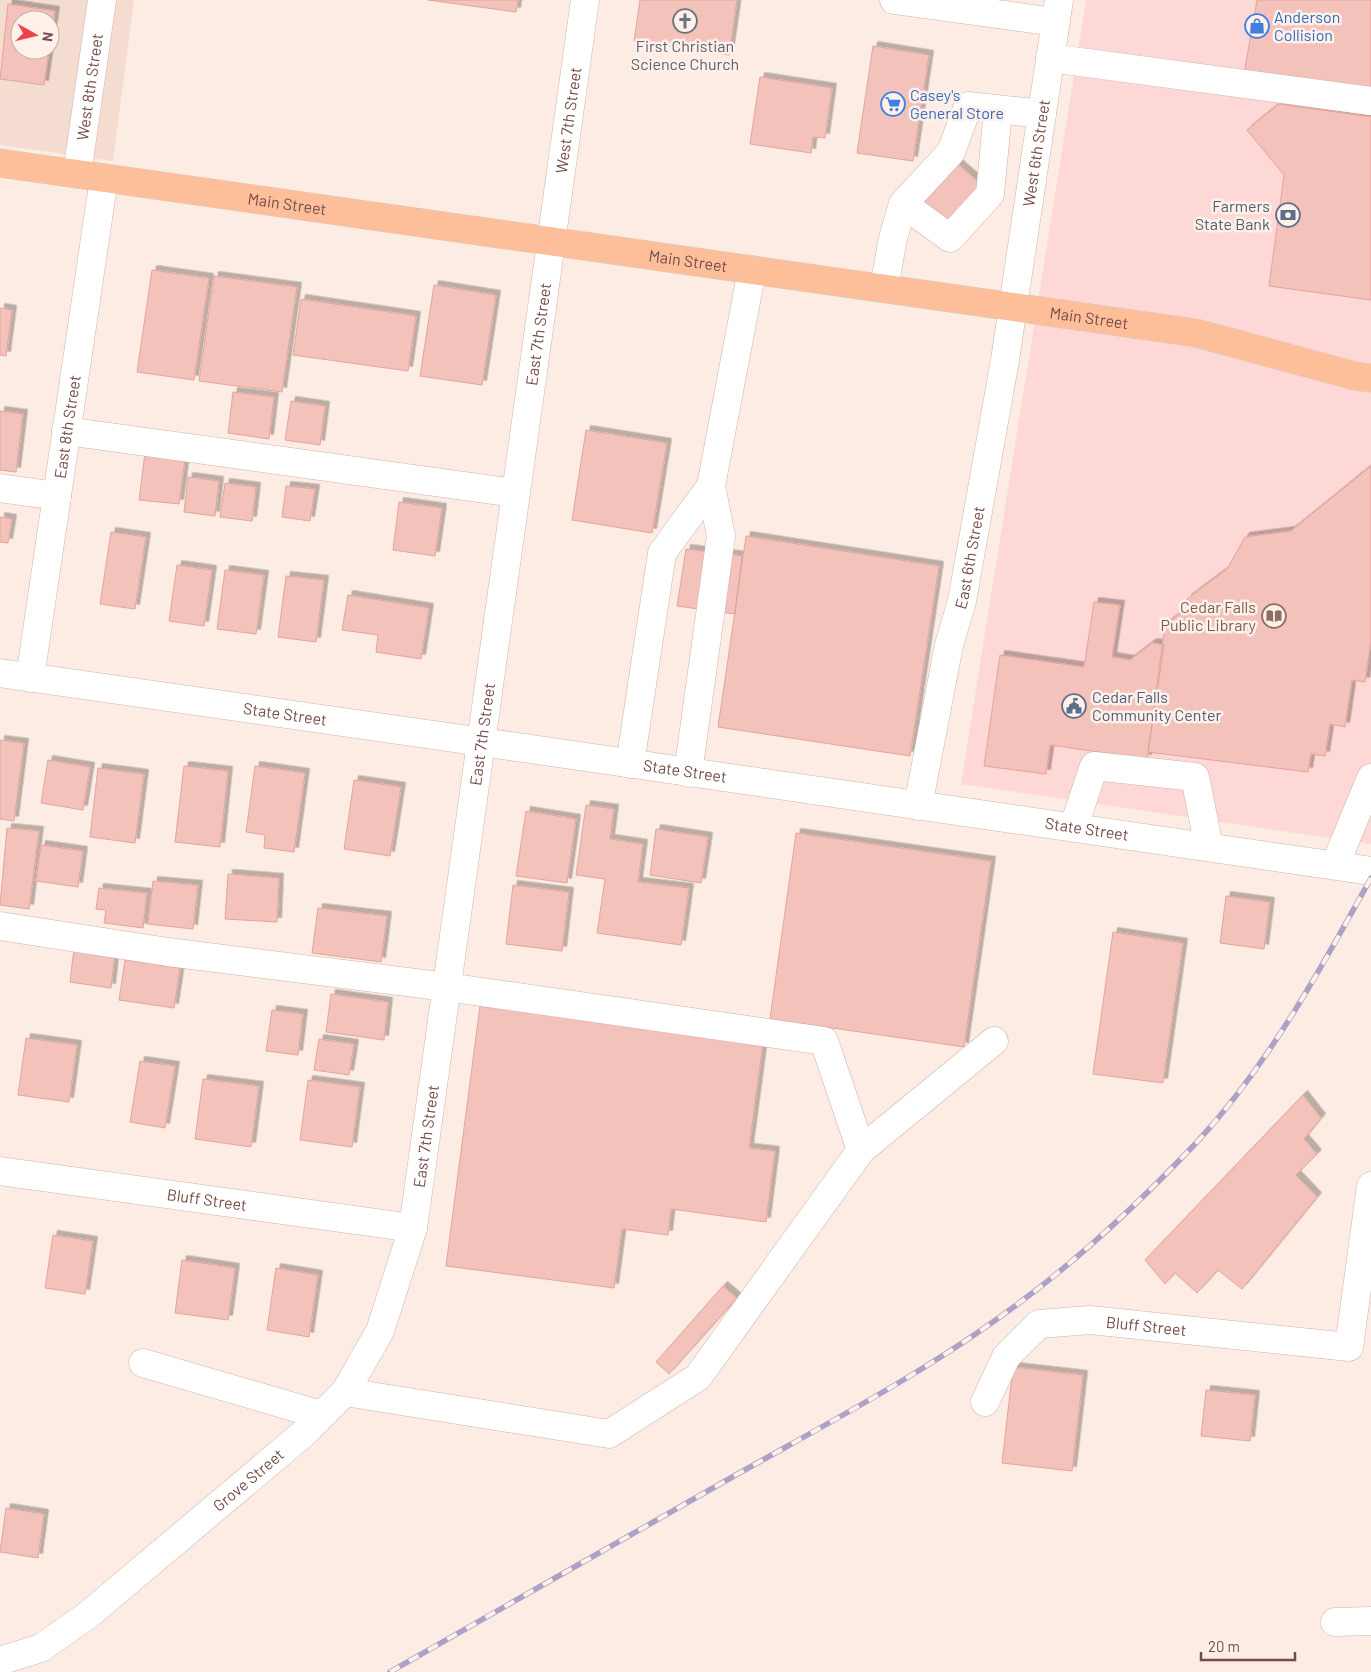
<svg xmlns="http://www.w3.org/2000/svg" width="1371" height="1672" font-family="Barlow,sans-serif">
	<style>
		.residential { fill: #f5dcd1; fill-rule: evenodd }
		.commercial { fill: #fdd8d6 }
		.building { fill: #f3c2ba; stroke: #e6a39a; filter: url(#shadow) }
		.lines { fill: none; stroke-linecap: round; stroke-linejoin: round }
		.minor-casing { stroke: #d0b3ac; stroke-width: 29 }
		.major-casing { stroke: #d8cdcc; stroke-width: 29 }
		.minor { stroke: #fff; stroke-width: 28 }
		.major { stroke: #fdbe9a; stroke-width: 28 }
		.rail-casing { stroke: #aca1c6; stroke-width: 5.5 }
		.rail { stroke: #fff1ea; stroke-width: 4; stroke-dasharray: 11; stroke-linecap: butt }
		.labels { text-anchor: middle; stroke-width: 5; stroke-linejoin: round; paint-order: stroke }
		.shop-label { font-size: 16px; fill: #366cbe; stroke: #fff1ea; text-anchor: start }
		.worship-label { font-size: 16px; fill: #5b616d; stroke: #fff1ea }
		.street-label { font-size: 16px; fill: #754d48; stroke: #fff1ea }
		.service-label { font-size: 16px; fill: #4e5e75; stroke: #fff1ea; text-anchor: end }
		.education-label { font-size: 16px; fill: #785e54; stroke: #fff1ea; text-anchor: end }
	</style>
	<defs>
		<filter id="shadow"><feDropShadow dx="4.5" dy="-4.5" stdDeviation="0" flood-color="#0004"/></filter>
	</defs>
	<rect width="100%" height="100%" fill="#fdece3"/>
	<path class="residential" d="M0,0H134L113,161L0,145ZM20,20H50V50H20Z"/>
	<path class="commercial" d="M1086,0H1371V844L961,784Z"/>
	<path class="building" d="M428,0H518L516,12Z
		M640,0H737L729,55L634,41Z
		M1257,0H1371V96L1243,79Z
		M8,4L55,11L50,44V20H20V50H49L44,85L0,79Z
		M873,46L929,55L913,161L857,153Z
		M760,77L832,88L825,138L813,137L811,153L750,144Z
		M1279,104L1371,117V300L1269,286L1284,175L1247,130Z
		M958,164L983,186L949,225L924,203Z
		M152,270L209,278L194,380L137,372Z
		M214,276L297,287L282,392L199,381Z
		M434,285L496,295L482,385L420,376Z
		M301,299L416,316L408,371L293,355Z
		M0,308L12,310L6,356L0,355Z
		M233,392L274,397L269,439L228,433Z
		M291,401L325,406L320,445L285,440Z
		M0,411L23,414L16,472L0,470Z
		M586,430L667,443L652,533L572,520Z
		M145,453L185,459L179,504L139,500Z
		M1371,466V641L1365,682L1352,680L1345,727L1330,724L1325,756L1311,754L1308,772L1148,752L1165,625L1189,607L1187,599L1227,569L1245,537L1291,531Z
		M188,477L219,481L215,516L184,512Z
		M225,483L256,487L252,521L220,517Z
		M286,486L315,489L310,521L282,517Z
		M399,502L442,508L435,556L393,550Z
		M0,517L12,519L8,543L0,542Z
		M111,532L146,537L135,609L100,604Z
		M746,536L939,566L910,756L718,727Z
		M686,549L742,556L735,614L677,606Z
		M177,565L212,570L204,626L169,621Z
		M225,570L264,575L256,634L217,629Z
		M286,576L324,580L316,642L278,637Z
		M348,595L429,608L421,659L376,652L378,635L342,630Z
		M1094,602L1120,605L1112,657L1130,660L1152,643L1164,645L1147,759L1050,745L1046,774L984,766L1000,655L1084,667Z
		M0,740L24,743L14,821L0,819Z
		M48,760L90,767L83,810L41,803Z
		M184,766L228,771L220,847L175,842Z
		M255,766L305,773L294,852L264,848L265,835L246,832Z
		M98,768L144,774L135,843L90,837Z
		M354,780L401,787L390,856L344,849Z
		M586,805L614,809L610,839L643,844L638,882L689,888L681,945L597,933L605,879L576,875Z
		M526,811L576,819L567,883L516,876Z
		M7,828L39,831L29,909L0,905Z
		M656,829L708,837L701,883L650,875Z
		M796,833L991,861L964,1047L770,1019Z
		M41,845L83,851L78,887L36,881Z
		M228,874L279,878L277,922L225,919Z
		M153,881L198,885L193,929L148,924Z
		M513,885L569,892L562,951L506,944Z
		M99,888L147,893L143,928L104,923L106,910L96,909Z
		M1226,896L1270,902L1264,949L1220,943Z
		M318,908L387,916L381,962L312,953Z
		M1113,932L1183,943L1163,1083L1093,1074Z
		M74,948L115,952L111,988L70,982Z
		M125,960L180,968L174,1008L119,1000Z
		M331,994L388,1002L384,1040L326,1032Z
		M480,1006L763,1043L749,1148L775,1151L766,1222L671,1209L668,1235L622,1229L614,1288L446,1266Z
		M272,1010L303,1014L298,1055L266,1051Z
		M26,1038L77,1045L69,1102L18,1095Z
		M319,1039L354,1044L349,1075L314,1070Z
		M140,1061L175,1066L165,1128L130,1122Z
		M203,1079L259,1086L251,1147L195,1139Z
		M308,1080L360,1087L352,1147L300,1140Z
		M1303,1095L1321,1118L1304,1139L1317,1154L1296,1175L1317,1197L1242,1289L1218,1270L1197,1293L1175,1273L1165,1284L1145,1260Z
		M53,1235L93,1241L85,1294L45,1288Z
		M182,1260L235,1268L228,1320L175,1313Z
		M276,1268L318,1275L309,1337L267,1330Z
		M723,1286L737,1298L669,1374L656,1362Z
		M1013,1367L1083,1375L1072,1471L1002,1463Z
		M1206,1390L1255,1395L1250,1441L1201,1436Z
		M6,1508L44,1514L38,1558L0,1552Z"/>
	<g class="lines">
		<g class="minor-casing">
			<g id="minor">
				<path d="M894,0L1055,22"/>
				<path d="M1050,58L1371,101"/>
				<path id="s1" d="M77,174L102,0"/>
				<path d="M903,204L950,238L990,194L998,111"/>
				<path d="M884,288L893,238L903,204L951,152L968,106L1042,114"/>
				<path d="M66,431L515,493"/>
				<path d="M0,488L57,496"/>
				<path id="s2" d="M0,673C457,739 914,802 1371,871"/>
				<path id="s3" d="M30,678L104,178"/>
				<path d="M630,764L662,553L711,486L752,270"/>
				<path d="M688,773L721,536L711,486"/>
				<path id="s4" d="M918,806L949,645L962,601L1005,360L1059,0"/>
				<path d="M1074,826L1094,766L1195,777L1209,847"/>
				<path d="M1335,865L1371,778"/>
				<path d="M0,926L168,952L447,987L824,1041L861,1150"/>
				<path id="s5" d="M0,1171L413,1228"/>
				<path d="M143,1363L321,1415"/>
				<path d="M345,1392L609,1434L698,1377L861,1150L994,1041"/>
				<path id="s6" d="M985,1402L1006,1357L1039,1324L1090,1320L1349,1347L1371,1186"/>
				<path d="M1335,1622L1371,1621"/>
				<path id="s7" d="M0,1661L41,1648L88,1615L304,1433L345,1392L380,1331L413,1228L585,0"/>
			</g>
		</g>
		<g class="major-casing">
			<g id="major">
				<path id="s8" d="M0,163L1196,333L1355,376L1371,378"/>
			</g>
		</g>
		<use href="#minor" class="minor"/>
		<use href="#major" class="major"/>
		<g class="rail-casing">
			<path id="rail" d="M390,1672C502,1608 615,1544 727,1480C824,1425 925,1373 1015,1306C1078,1260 1143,1199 1197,1142C1269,1064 1320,970 1371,878"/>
		</g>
		<use href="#rail" class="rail"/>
	</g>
	<defs>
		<g id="church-ring" transform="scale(1.25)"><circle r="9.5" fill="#fff1ea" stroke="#6b7280" stroke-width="1.5"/><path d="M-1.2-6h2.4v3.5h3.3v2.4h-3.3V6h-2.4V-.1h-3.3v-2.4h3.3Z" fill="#6b7280"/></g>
		<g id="shop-ring" transform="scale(1.25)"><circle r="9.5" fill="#fff1ea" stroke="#3f7fe0" stroke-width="1.5"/><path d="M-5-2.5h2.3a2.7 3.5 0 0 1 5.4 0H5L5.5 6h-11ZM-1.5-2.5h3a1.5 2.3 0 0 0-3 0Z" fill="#3f7fe0"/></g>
		<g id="supermarket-ring" transform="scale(1.25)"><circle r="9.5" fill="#fff1ea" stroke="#3f7fe0" stroke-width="1.5"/><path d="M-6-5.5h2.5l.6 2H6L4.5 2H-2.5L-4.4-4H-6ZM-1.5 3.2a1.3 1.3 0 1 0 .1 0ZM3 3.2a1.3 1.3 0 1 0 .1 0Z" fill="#3f7fe0"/></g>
		<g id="bank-ring" transform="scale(1.25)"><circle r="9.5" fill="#fff1ea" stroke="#5c6f8a" stroke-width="1.5"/><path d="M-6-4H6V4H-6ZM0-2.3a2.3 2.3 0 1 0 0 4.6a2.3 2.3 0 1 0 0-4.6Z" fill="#5c6f8a"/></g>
		<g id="library-ring" transform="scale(1.25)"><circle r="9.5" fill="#fff1ea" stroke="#8d6e63" stroke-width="1.5"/><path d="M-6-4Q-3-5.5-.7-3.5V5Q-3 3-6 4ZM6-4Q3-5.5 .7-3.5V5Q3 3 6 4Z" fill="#8d6e63"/></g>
		<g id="civic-ring" transform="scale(1.25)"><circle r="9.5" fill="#fff1ea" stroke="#5c6f8a" stroke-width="1.5"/><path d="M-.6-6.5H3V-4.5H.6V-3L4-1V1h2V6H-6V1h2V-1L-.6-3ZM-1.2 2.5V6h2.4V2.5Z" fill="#5c6f8a"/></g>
	</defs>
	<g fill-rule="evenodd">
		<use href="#church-ring" x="685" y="21"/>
		<use href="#shop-ring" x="1257" y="26"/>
		<use href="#supermarket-ring" x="893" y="104"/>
		<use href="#bank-ring" x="1288" y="215"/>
		<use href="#library-ring" x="1274" y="616"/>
		<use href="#civic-ring" x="1074" y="706"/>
	</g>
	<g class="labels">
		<g class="shop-label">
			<text x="1274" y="23">Anderson<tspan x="1274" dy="18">Collision</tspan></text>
			<text x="910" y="101">Casey's<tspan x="910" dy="18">General Store</tspan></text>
		</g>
		<g class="worship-label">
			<text x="685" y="52">First Christian<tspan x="685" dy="18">Science Church</tspan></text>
		</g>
		<g class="street-label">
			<text dy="6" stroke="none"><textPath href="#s1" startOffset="88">West 8th Street</textPath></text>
			<text dy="6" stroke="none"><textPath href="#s7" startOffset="1738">West 7th Street</textPath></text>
			<text dy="6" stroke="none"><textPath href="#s4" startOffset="664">West 6th Street</textPath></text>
			<text dy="6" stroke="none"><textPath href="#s8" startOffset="290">Main Street</textPath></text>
			<text dy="6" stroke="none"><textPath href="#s8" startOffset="695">Main Street</textPath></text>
			<text dy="6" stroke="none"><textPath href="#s8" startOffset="1100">Main Street</textPath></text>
			<text dy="6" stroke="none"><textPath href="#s7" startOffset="1522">East 7th Street</textPath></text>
			<text dy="6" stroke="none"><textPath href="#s3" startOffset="254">East 8th Street</textPath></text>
			<text dy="6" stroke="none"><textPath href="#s4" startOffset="254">East 6th Street</textPath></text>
			<text dy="6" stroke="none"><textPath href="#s2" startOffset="288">State Street</textPath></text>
			<text dy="6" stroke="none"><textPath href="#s7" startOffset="1118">East 7th Street</textPath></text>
			<text dy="6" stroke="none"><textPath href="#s2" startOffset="692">State Street</textPath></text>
			<text dy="6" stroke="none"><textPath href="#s2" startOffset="1098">State Street</textPath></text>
			<text dy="6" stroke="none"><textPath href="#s7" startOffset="712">East 7th Street</textPath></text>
			<text dy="6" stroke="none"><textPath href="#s5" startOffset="209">Bluff Street</textPath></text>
			<text dy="6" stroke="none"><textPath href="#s6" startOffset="204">Bluff Street</textPath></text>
			<text dy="6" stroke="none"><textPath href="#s7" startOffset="310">Grove Street</textPath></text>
		</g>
		<g class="service-label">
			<text x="1270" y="212">Farmers<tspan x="1270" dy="18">State Bank</tspan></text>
			<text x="1092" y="703" text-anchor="start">Cedar Falls<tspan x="1092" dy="18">Community Center</tspan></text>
		</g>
		<g class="education-label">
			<text x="1256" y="613">Cedar Falls<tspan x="1256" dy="18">Public Library</tspan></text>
		</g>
	</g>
	<g transform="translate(35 35) rotate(98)"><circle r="24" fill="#fff1ea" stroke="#c8afa9"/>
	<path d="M0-4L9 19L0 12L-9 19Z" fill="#ea454c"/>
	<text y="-8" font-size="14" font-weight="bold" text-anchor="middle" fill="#754d48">N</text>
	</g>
	<path d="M1201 1652v8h94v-8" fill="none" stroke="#754d48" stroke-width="2.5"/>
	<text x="1208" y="1652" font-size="15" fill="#754d48" stroke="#fff1ea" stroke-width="4" paint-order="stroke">20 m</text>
</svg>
